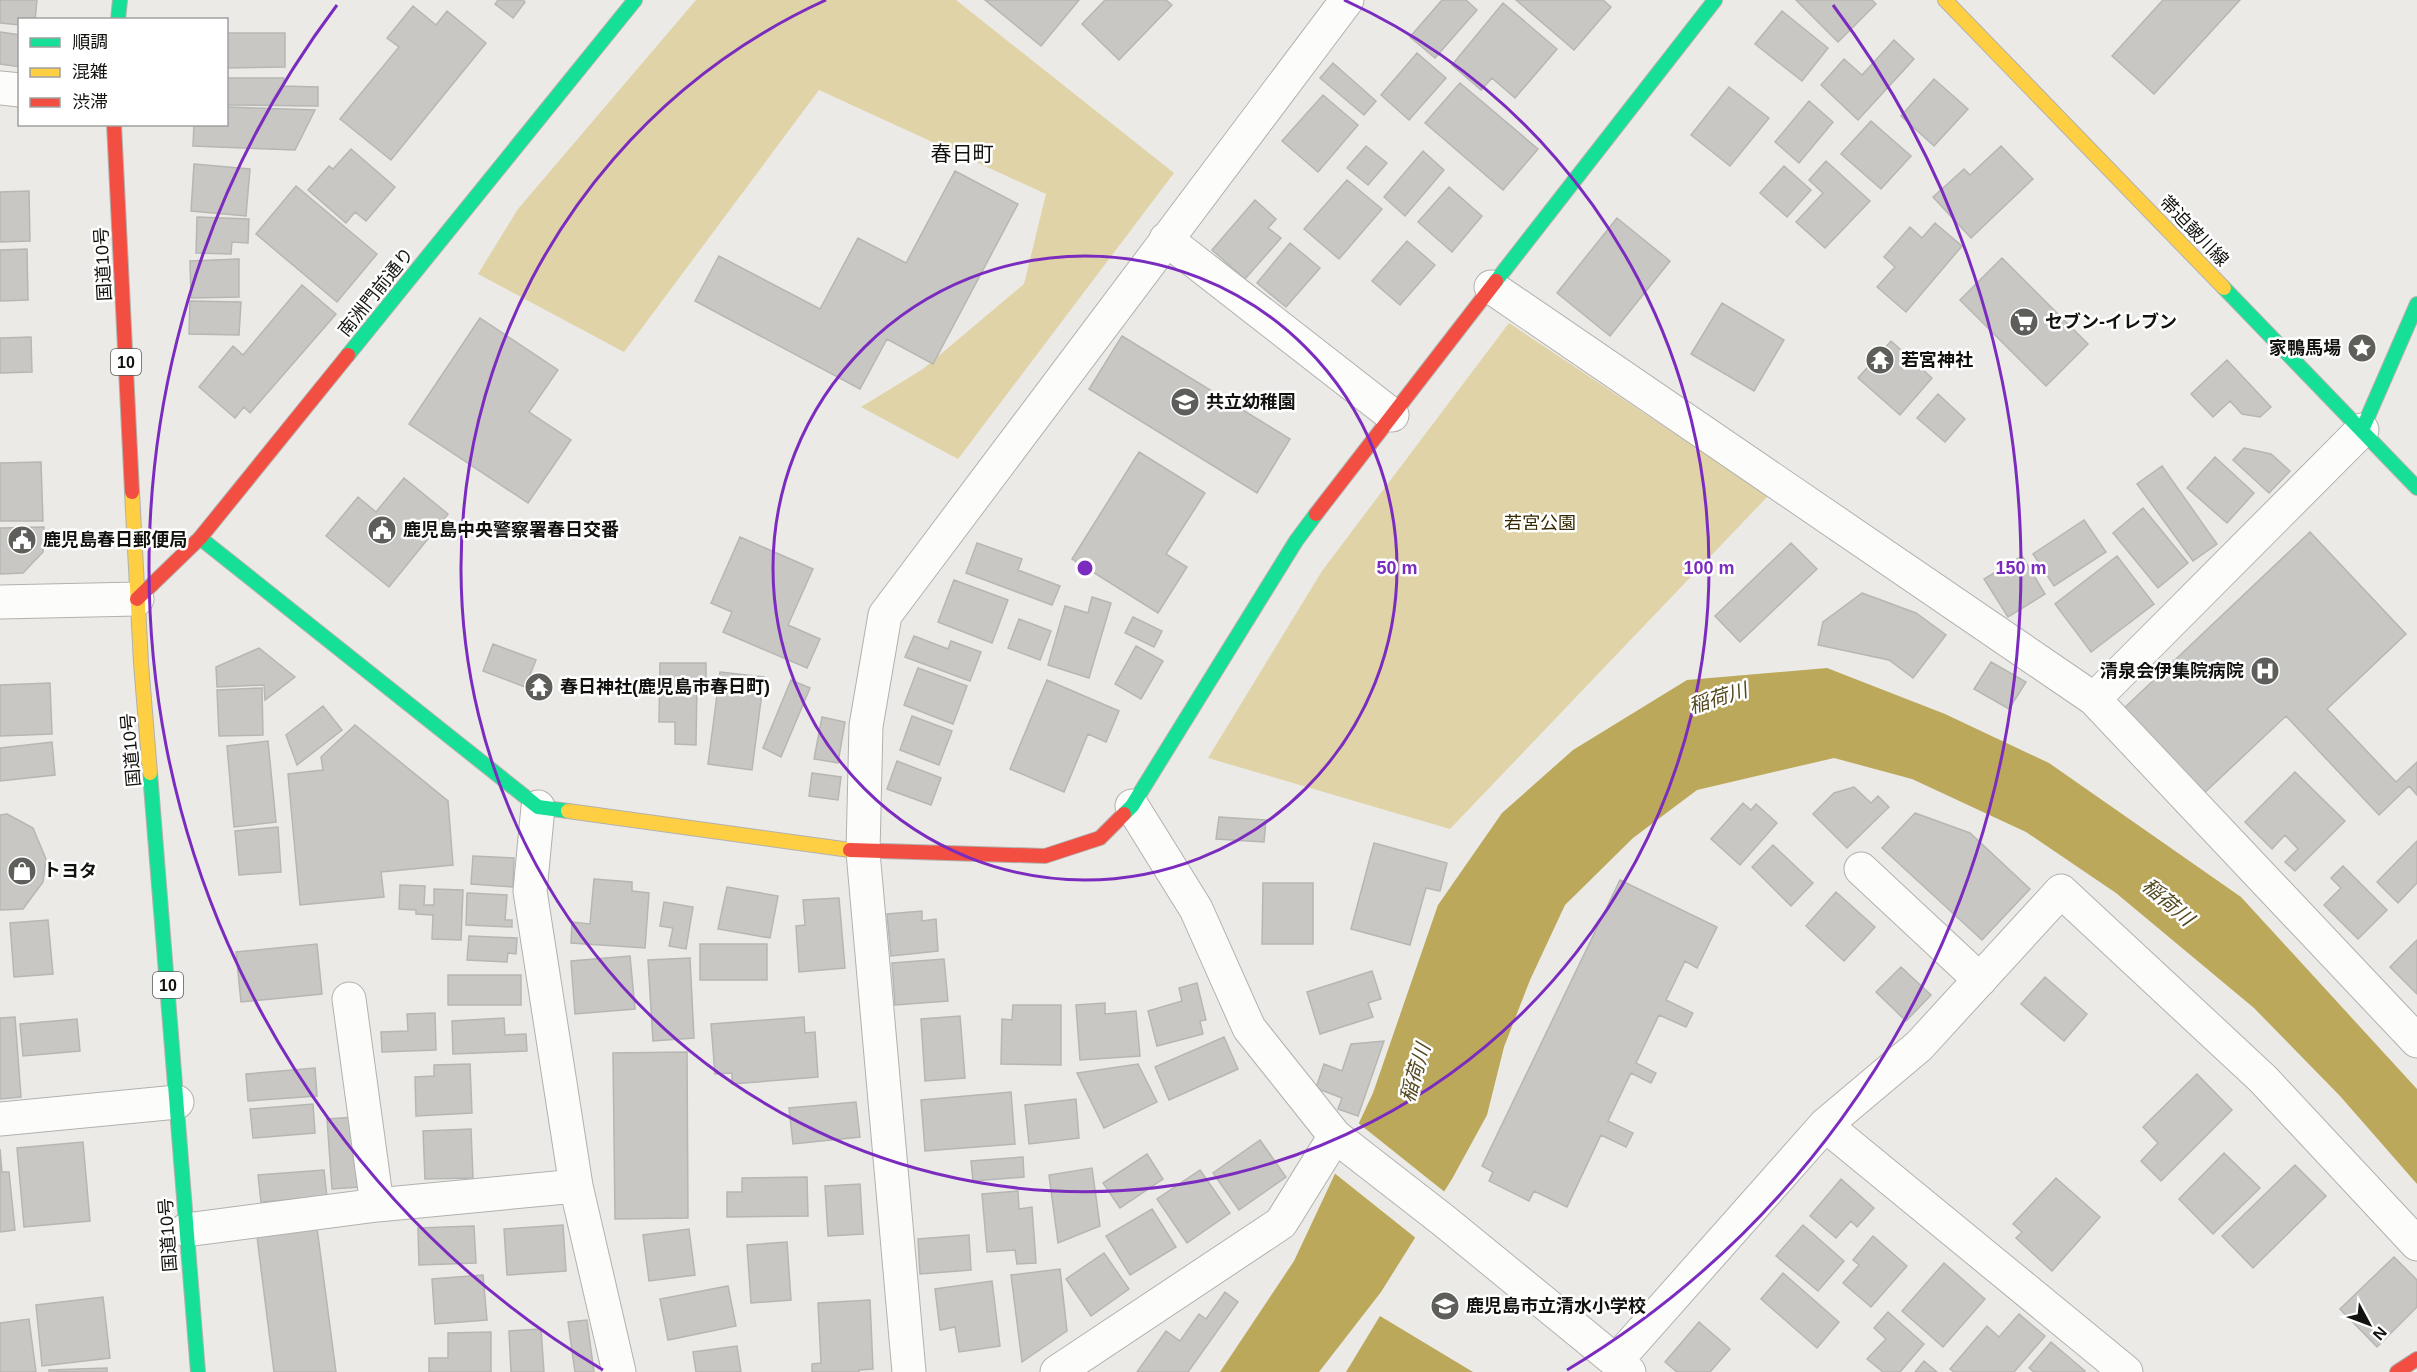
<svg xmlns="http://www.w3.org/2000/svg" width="2417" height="1372" font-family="Arial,'Noto Sans JP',sans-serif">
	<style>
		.green { fill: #dfd3a7 }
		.water { fill: #bba85b }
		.pier { fill: #ebeae6 }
		.building { fill: #c8c7c4; stroke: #b6b6b3; stroke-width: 1.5 }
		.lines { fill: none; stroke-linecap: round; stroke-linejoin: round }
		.street-casing { stroke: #b2b1ae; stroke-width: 35 }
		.fast-casing { stroke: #b2b1ae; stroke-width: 16 }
		.slow-casing { stroke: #b2b1ae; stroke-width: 16 }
		.jam-casing { stroke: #b2b1ae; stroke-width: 16 }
		.street { stroke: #fcfcfb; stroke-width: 33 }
		.fast { stroke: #16e098; stroke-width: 14 }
		.slow { stroke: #ffcf43; stroke-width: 14 }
		.jam { stroke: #f24e42; stroke-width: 14 }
		.ring { fill: none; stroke: #7b2cbf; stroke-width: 3 }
		.labels { text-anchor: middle; stroke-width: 5; stroke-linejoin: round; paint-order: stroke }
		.shield { fill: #fff; stroke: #595957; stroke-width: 1.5 }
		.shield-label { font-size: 16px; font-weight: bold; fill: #12120f }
		.street-label { font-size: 18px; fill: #12120f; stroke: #fff }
		.poi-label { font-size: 18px; font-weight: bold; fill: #12120f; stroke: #fff; text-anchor: start }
		.park-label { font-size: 18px; fill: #342800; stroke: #fff }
		.water-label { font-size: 20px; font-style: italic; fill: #54481f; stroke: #fff }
		.quarter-label { font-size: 21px; fill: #12120f; stroke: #fff }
		.centre { fill: #7b2cbf; stroke: #fff; stroke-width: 3 }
		.ring-label { font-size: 18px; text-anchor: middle; font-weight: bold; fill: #7b2cbf; stroke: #fff; stroke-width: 5; stroke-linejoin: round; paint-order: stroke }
	</style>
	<rect width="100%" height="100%" fill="#ebeae6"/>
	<path class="green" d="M696,0H956L1174,173L958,459L861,407L923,369L1024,284L1046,194L819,90L624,352L478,274L518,209Z
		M1509,323L1768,496L1450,829L1208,758L1322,571Z"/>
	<path class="water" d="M1827,668L1945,714L2049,763L2241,897L2417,1089V1184L2340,1096L2254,1008L2116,893L2026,832L1912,779L1834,758L1697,790L1633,838L1565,905L1530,980L1504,1047L1487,1115L1452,1179L1381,1292L1319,1372H1220L1294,1261L1373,1093L1438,905L1502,813L1573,750L1687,680Z
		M1380,1316L1473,1372H1346Z"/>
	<path class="pier" d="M1357,1122L1446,1193L1417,1239L1333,1172Z"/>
	<path class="building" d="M0,0H37L35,20H20V25L0,23Z
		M498,0H523L525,2L513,18L495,4Z
		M985,0H1079L1041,46Z
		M1105,0H1166L1172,5L1119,60L1082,24Z
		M1442,0H1466L1477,10L1435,58L1410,37Z
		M1516,0H1603L1611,7L1574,50Z
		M1796,0H1872L1876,4L1838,42Z
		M2163,0H2240L2154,94L2112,56Z
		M1503,3L1557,49L1515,98L1492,78L1481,90L1452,65Z
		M413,6L436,25L447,11L486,43L391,160L340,119L399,47L387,38Z
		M1782,11L1828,48L1802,81L1755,44Z
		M0,32L20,35V67L0,64Z
		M226,33H285V67L226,68Z
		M1894,40L1914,59L1858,120L1821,85L1844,59L1862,75Z
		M1417,53L1446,78L1409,120L1381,95Z
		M1333,63L1376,101L1364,115L1320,78Z
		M226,78H284L283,86L318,87V106L226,105Z
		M1934,79L1968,109L1934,146L1901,116Z
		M1460,83L1538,149L1503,190L1425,123Z
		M1729,87L1769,118L1730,166L1691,135Z
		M1323,95L1358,125L1318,172L1282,141Z
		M1809,101L1833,122L1799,163L1775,142Z
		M226,107L315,110L295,150L193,146L194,124H226Z
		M1871,121L1911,156L1881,189L1841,154Z
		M1366,146L1387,163L1368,185L1347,168Z
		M2001,146L2033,179L1971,238L1933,197L1964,169L1970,175Z
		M351,149L395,187L366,221L355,212L346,223L308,190L329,166L333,169Z
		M1423,151L1444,170L1405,216L1384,197Z
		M1826,161L1870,201L1825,248L1796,222L1823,193L1809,180Z
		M194,164L250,169L246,216L191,211Z
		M1784,166L1811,190L1787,217L1760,193Z
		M955,171L1018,204L933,364L887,339L860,389L695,301L719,256L820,309L858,238L906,263Z
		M1347,180L1382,209L1339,259L1304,229Z
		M296,186L377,254L337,302L256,234Z
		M1449,187L1482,216L1452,252L1418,222Z
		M29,191L30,241L0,242V192Z
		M1255,200L1276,219L1268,228L1281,238L1245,279L1212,250Z
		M197,217L249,219L248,243L232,242L231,254L196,253Z
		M1617,218L1670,261L1610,336L1557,293Z
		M1935,223L1962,246L1906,312L1877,287L1895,267L1884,257L1910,227L1922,238Z
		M1407,241L1435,265L1400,305L1372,281Z
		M1290,243L1320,268L1286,307L1257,283Z
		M27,249L28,300L0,301V250Z
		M2002,258L2088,344L2046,386L1960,300Z
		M239,259V297L191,298L190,261Z
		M302,285L336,314L250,413L244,407L235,418L199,387L233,346L243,355Z
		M190,301L241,302L239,335L189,334Z
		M1722,303L1784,340L1754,391L1691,354Z
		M480,318L558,370L529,412L571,440L528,503L409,424Z
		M1122,336L1290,439L1257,493L1089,389Z
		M31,337L32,372L0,373V338Z
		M1891,341L1932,378L1900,415L1858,378Z
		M2227,360L2271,407L2260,417L2242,414L2230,401L2213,417L2191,394Z
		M1938,394L1965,419L1945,442L1917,418Z
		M2244,448L2271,454L2290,471L2269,493L2233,460Z
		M1139,452L1205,493L1166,554L1187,567L1158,613L1072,559Z
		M2215,457L2254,493L2227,523L2187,488Z
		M41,462L43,521H0V463Z
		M2162,466L2217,544L2193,561L2137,484Z
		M404,478L448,514L389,587L326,536L358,497L376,512Z
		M2143,508L2188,563L2158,588L2113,533Z
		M2084,520L2106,552L2054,586L2033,554Z
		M44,527L43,552L23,573L0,574V528Z
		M2310,532L2406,634L2327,709L2396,782L2417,762V795L2409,786L2379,815L2286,716L2200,797L2120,712Z
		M740,537L813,569L788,625L820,639L807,668L723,632L732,612L711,603Z
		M977,543L1022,559L1018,570L1060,586L1052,605L966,573Z
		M1791,543L1817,569L1740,642L1715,616Z
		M2022,556L2045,594L2008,617L1984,579Z
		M2117,556L2154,604L2091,652L2055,604Z
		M954,580L1008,600L992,643L938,622Z
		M1862,593L1916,613L1946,635L1913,678L1889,660L1818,645L1823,622Z
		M1092,597L1111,603L1089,678L1048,665L1065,606L1088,613Z
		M1133,617L1162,631L1154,647L1125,633Z
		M1019,619L1051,631L1040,660L1008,648Z
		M914,636L948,649L951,641L981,652L970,681L905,657Z
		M493,644L536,660L525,687L483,671Z
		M1136,646L1163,661L1141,699L1115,684Z
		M259,648L295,677L265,700L264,685L217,687L216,667Z
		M1991,662L2026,682L2009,709L1974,689Z
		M660,663H706V681H697L696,745L675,744V722H659Z
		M918,668L967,686L953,724L904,705Z
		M720,672L764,677L752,770L708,764Z
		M791,680L810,688L781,757L763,748Z
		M1047,680L1119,711L1106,742L1088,734L1064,792L1010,769Z
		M50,683L52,734L0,736V685Z
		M262,688L263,735L219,736L217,690Z
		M323,706L342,730L297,765L286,735Z
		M912,716L952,731L939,765L900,750Z
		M822,717L845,722L838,763L814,759Z
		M355,725L448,801L453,865L381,872L384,897L300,905L288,774L323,770L321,757Z
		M268,741L276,822L234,827L227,746Z
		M52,742L55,775L0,781V748Z
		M897,761L941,778L931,805L887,789Z
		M2295,772L2345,821L2295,871L2285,862L2298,849L2285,835L2272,849L2245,822Z
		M812,773L841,777L838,800L809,796Z
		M1854,787L1871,803L1878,796L1889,807L1847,848L1813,814L1834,793Z
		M1743,803L1751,810L1756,804L1777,823L1740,865L1711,839Z
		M1915,813L1970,833L2030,889L1982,940L1882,848Z
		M7,814L33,828L46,859L43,882L23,909L0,910V815Z
		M1219,817L1266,820L1264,842L1216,839Z
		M278,827L281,872L239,875L235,831Z
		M2417,841V883L2398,903L2377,882Z
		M1374,843L1447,863L1440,891L1426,888L1410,945L1351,929Z
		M1773,845L1813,883L1791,906L1752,867Z
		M473,856L514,858L513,887L471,884Z
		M2343,866L2387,910L2358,939L2324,905L2341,888L2331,878Z
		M594,879L632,882V891L649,893L645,948L571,943L572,922L590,924Z
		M1620,880L1717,927L1697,968L1685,961L1666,1000L1693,1013L1686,1027L1659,1015L1636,1063L1656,1073L1651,1083L1631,1073L1608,1121L1633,1133L1626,1147L1601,1135L1567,1207L1534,1191L1529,1201L1489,1181L1493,1172L1482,1166Z
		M1263,883H1313V944H1262Z
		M400,885L425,886L424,905H434V889L463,890L461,940L432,939L433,915L416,914V910L399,909Z
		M727,887L778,896L770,938L718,929Z
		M1836,892L1875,927L1844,961L1806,926Z
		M467,893L507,895L505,920H512V927L466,925Z
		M839,898L845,968L799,972L796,926L805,925L803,900Z
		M664,902L693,907L686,949L669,946L673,928L660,926Z
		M922,911V921L936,919L938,951L891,956L887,914Z
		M48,920L53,974L14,977L10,923Z
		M469,936L517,938L516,954L508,953L507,962L467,960Z
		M2417,940V994L2390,967Z
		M317,944L322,994L241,1002L236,952Z
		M700,944H767V980H700Z
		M630,956L635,1009L575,1014L571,961Z
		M690,958L694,1038L653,1041L648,960Z
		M944,959L948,1001L895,1005L892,963Z
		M1901,967L1931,995L1906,1021L1876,992Z
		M1372,971L1381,999L1368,1003L1373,1017L1320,1034L1307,992Z
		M448,975H521V1005H448Z
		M2045,977L2087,1014L2064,1041L2021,1004Z
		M1197,983L1206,1020L1200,1021L1203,1034L1157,1046L1148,1011L1182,1001L1179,988Z
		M1105,1003V1014L1136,1011L1140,1056L1080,1060L1076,1005Z
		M1013,1005H1061V1065L1001,1064L1002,1019L1012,1020Z
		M435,1013L436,1050L382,1052L381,1032L408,1031L407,1014Z
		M960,1016L965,1078L925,1081L921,1019Z
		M15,1017L21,1097L0,1099V1018Z
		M804,1017L805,1033L815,1032L818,1077L732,1084V1073L715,1074L711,1024Z
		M504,1018L505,1035L526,1034L527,1051L453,1054L452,1021Z
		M77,1019L80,1051L23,1056L20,1024Z
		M1224,1037L1238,1069L1169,1100L1155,1067Z
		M1384,1041L1358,1116L1338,1109L1342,1098L1316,1088L1324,1064L1342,1071L1351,1044Z
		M687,1052L688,1218L615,1219L613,1053Z
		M470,1064L472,1113L416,1116L415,1077L434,1076V1065Z
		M1138,1064L1157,1102L1104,1128L1077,1073Z
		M315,1068L317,1096L248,1101L246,1074Z
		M2197,1074L2232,1110L2161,1181L2141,1161L2158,1143L2143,1127Z
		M1011,1092L1015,1144L925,1151L921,1100Z
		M1076,1099L1079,1138L1029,1144L1025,1105Z
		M856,1102L860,1137L793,1144L789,1108Z
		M313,1104L315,1133L253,1138L250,1109Z
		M355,1117L360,1187L332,1189L327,1119Z
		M471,1129L473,1178L425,1179L423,1131Z
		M1260,1140L1286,1177L1239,1210L1213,1173Z
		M83,1142L90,1221L24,1227L17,1148Z
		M0,1149L2,1172H9L15,1230L0,1232Z
		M2224,1153L2260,1188L2213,1234L2179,1199Z
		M1147,1154L1163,1179L1120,1208L1103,1183Z
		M1023,1157L1024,1177L973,1181L971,1161Z
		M2295,1165L2326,1196L2253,1268L2222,1236Z
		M1092,1168L1100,1226L1058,1243L1049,1175Z
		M324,1170L327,1197L261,1202L258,1175Z
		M1200,1170L1230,1213L1187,1243L1157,1199Z
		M807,1177L808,1216L727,1217V1192H742V1178Z
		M2056,1178L2100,1217L2052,1271L2016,1238L2022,1232L2013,1224Z
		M1841,1179L1874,1208L1857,1227L1851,1221L1836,1238L1810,1216Z
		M860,1184L863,1234L828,1236L825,1186Z
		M1018,1191L1019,1209L1032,1207L1036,1263L1017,1264L1015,1250L987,1252L982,1194Z
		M1152,1209L1176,1247L1130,1275L1106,1236Z
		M563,1225L566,1271L507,1275L504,1229Z
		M1803,1225L1844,1261L1818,1291L1776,1256Z
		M474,1226L476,1263L419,1265L418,1228Z
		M317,1228L336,1372H274L257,1237Z
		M689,1229L695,1275L649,1281L643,1235Z
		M969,1235L971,1270L920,1274L918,1239Z
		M1873,1236L1907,1266L1871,1307L1843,1283L1859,1265L1853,1260Z
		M787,1242L791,1300L751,1303L747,1245Z
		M1104,1253L1129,1289L1091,1316L1066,1279Z
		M2394,1257L2417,1280V1307L2377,1347L2340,1309Z
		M1944,1263L1985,1299L1943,1347L1902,1311Z
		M1060,1269L1067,1331L1022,1362L1011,1275Z
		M1783,1273L1839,1322L1817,1348L1761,1299Z
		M483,1275L487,1320L435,1324L432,1279Z
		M992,1281L1000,1346L959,1352L955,1327L940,1330L935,1289Z
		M728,1286L736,1326L668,1340L660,1299Z
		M1225,1292L1238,1302L1188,1372H1137L1166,1331L1180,1341L1199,1314L1206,1319Z
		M103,1297L110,1358L42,1366L36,1305Z
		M870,1300L873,1369L859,1370V1372H812V1364L821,1363L818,1303Z
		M1888,1312L1924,1344L1900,1372H1883L1867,1359L1886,1339L1874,1328Z
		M2019,1314L2045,1336L2014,1372H1954L1950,1369L1987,1326L1999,1337Z
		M29,1319L36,1372H0V1323Z
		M587,1320L594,1372H575L568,1322Z
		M1699,1322L1730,1349L1710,1372H1677L1665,1362Z
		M541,1329L544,1372H511L509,1331Z
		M491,1332V1372H429V1358H448V1333Z
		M2051,1342L2085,1371L2084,1372H2034L2029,1368Z
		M737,1346L741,1372H696L693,1352Z
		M1924,1361L1937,1372H1915Z
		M107,1368V1372H49V1370Z"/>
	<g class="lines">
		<g class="street-casing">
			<path id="street" d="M0,88L20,90
				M1166,239L1392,415
				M1491,287L2094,699L2417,1041
				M0,602L137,599
				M2094,699L2362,430
				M1132,806L1196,909L1249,1028L1335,1136L1443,1220L1629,1372
				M538,807L530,891L576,1186L619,1372
				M1861,869L1980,980
				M349,999L377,1205
				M0,1119L177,1102
				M1825,1125L2126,1372
				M186,1230L377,1205L576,1186
				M1616,1361L1825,1125L1919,1046L2061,891L2263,1079L2417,1244
				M909,1372L863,852L866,726L885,615L1347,0
				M1057,1372L1281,1223L1335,1136"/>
		</g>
		<g class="fast-casing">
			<path id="fast" d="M118,20L120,0
				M1496,281L1715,0
				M2224,288L2417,488
				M348,355L635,0
				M2362,430L2417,304
				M200,538L538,807L568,811
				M150,773L198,1372
				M1124,814L1132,806L1296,541L1316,514"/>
		</g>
		<g class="slow-casing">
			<path id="slow" d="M1945,0L2224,288
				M132,492L141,663L150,773
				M568,811L850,850"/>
		</g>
		<g class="jam-casing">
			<path id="jam" d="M114,124L132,492
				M1316,514L1496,281
				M137,599L200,538L348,355
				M850,850L1045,856L1100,838L1124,814
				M2397,1372L2417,1359"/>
		</g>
		<use href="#street" class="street"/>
		<use href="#fast" class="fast"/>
		<use href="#slow" class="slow"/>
		<use href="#jam" class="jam"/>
	</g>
	<g class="ring">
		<circle cx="1085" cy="568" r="312"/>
		<path d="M1344 0A624 624 0 1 1 826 0"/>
		<path d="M603 1370A936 936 0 0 1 337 5M1833 5A936 936 0 0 1 1567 1370"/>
	</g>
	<defs>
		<g id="supermarket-disc" transform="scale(1.5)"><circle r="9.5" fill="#5e5e5a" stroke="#fff"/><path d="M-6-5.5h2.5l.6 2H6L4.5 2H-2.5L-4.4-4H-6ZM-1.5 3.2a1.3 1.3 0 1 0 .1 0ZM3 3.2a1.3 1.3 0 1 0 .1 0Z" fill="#fff"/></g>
		<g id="sight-disc" transform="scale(1.5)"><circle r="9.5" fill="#5e5e5a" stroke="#fff"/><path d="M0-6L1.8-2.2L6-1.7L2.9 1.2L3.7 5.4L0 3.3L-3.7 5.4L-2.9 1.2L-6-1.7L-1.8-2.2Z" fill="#fff"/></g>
		<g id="temple-disc" transform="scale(1.5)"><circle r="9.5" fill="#5e5e5a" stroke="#fff"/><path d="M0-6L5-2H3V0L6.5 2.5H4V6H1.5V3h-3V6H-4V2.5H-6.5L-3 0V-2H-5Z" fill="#fff"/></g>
		<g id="school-disc" transform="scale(1.5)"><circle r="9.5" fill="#5e5e5a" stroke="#fff"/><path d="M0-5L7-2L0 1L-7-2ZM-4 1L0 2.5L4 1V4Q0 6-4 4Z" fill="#fff"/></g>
		<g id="civic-disc" transform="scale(1.5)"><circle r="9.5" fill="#5e5e5a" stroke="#fff"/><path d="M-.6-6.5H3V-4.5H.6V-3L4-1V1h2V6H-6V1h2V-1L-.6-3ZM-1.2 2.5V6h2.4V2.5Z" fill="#fff"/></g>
		<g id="hospital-disc" transform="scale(1.5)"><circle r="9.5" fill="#5e5e5a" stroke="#fff"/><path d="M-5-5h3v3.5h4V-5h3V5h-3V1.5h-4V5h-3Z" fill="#fff"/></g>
		<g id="shop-disc" transform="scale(1.5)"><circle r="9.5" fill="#5e5e5a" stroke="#fff"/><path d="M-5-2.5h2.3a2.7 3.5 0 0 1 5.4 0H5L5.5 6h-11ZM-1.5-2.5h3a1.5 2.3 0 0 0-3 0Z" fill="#fff"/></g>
	</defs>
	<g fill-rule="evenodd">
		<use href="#supermarket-disc" x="2024" y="322"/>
		<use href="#sight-disc" x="2362" y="348"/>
		<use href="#temple-disc" x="1880" y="360"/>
		<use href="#school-disc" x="1185" y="402"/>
		<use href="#civic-disc" x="382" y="530"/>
		<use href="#civic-disc" x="22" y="540"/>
		<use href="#hospital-disc" x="2265" y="671"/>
		<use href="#temple-disc" x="539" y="687"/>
		<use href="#shop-disc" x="22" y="871"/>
		<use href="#school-disc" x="1445" y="1306"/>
	</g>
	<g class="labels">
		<g class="shield">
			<rect x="111" y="349" width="30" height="26" rx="4.5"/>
			<rect x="153" y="972" width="30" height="26" rx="4.5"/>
		</g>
		<g class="shield-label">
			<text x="126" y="368">10</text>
			<text x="168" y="991">10</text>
		</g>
		<g class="street-label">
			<text transform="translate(2194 231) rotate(46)" y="6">帯迫皷川線</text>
			<text transform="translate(103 264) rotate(-93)" y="6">国道10号</text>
			<text transform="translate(376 292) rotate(-51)" y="6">南洲門前通り</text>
			<text transform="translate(131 750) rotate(-95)" y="6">国道10号</text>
			<text transform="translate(168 1235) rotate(-94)" y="6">国道10号</text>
		</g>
		<g class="poi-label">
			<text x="2045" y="328">セブン-イレブン</text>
			<text x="2341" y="354" text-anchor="end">家鴨馬場</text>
			<text x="1901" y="366">若宮神社</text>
			<text x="1206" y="408">共立幼稚園</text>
			<text x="403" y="536">鹿児島中央警察署春日交番</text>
			<text x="43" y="546">鹿児島春日郵便局</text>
			<text x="2244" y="677" text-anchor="end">清泉会伊集院病院</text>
			<text x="560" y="693">春日神社(鹿児島市春日町)</text>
			<text x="43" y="877">トヨタ</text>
			<text x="1466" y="1312">鹿児島市立清水小学校</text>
		</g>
		<g class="park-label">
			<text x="1540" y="529">若宮公園</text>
		</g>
		<g class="water-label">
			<text transform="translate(1718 698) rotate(-17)" y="7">稲荷川</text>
			<text transform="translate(2168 902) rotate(41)" y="7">稲荷川</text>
			<text transform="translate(1415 1073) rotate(-73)" y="7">稲荷川</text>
		</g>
		<g class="quarter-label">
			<text x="962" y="161">春日町</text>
		</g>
	</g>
	<circle cx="1085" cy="568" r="9" class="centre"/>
	<g class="ring-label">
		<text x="1397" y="574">50 m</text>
		<text x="1709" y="574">100 m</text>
		<text x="2021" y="574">150 m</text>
	</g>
	<rect x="18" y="18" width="210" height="108" fill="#ffffff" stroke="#a0a09f" stroke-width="1.5"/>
	<rect x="30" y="38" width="30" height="9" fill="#16e098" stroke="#a0a09f" stroke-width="1.5"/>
	<text x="72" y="48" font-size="18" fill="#12120f">順調</text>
	<rect x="30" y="68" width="30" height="9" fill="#ffcf43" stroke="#a0a09f" stroke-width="1.5"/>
	<text x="72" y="78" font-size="18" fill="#12120f">混雑</text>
	<rect x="30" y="98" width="30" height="9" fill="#f24e42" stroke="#a0a09f" stroke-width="1.5"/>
	<text x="72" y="108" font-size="18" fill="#12120f">渋滞</text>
	<g transform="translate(2369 1324) rotate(131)" stroke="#ffffff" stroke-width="4.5" paint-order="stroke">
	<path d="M0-4.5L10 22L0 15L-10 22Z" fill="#12120f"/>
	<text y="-9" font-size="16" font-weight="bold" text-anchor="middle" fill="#12120f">N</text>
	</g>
</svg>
